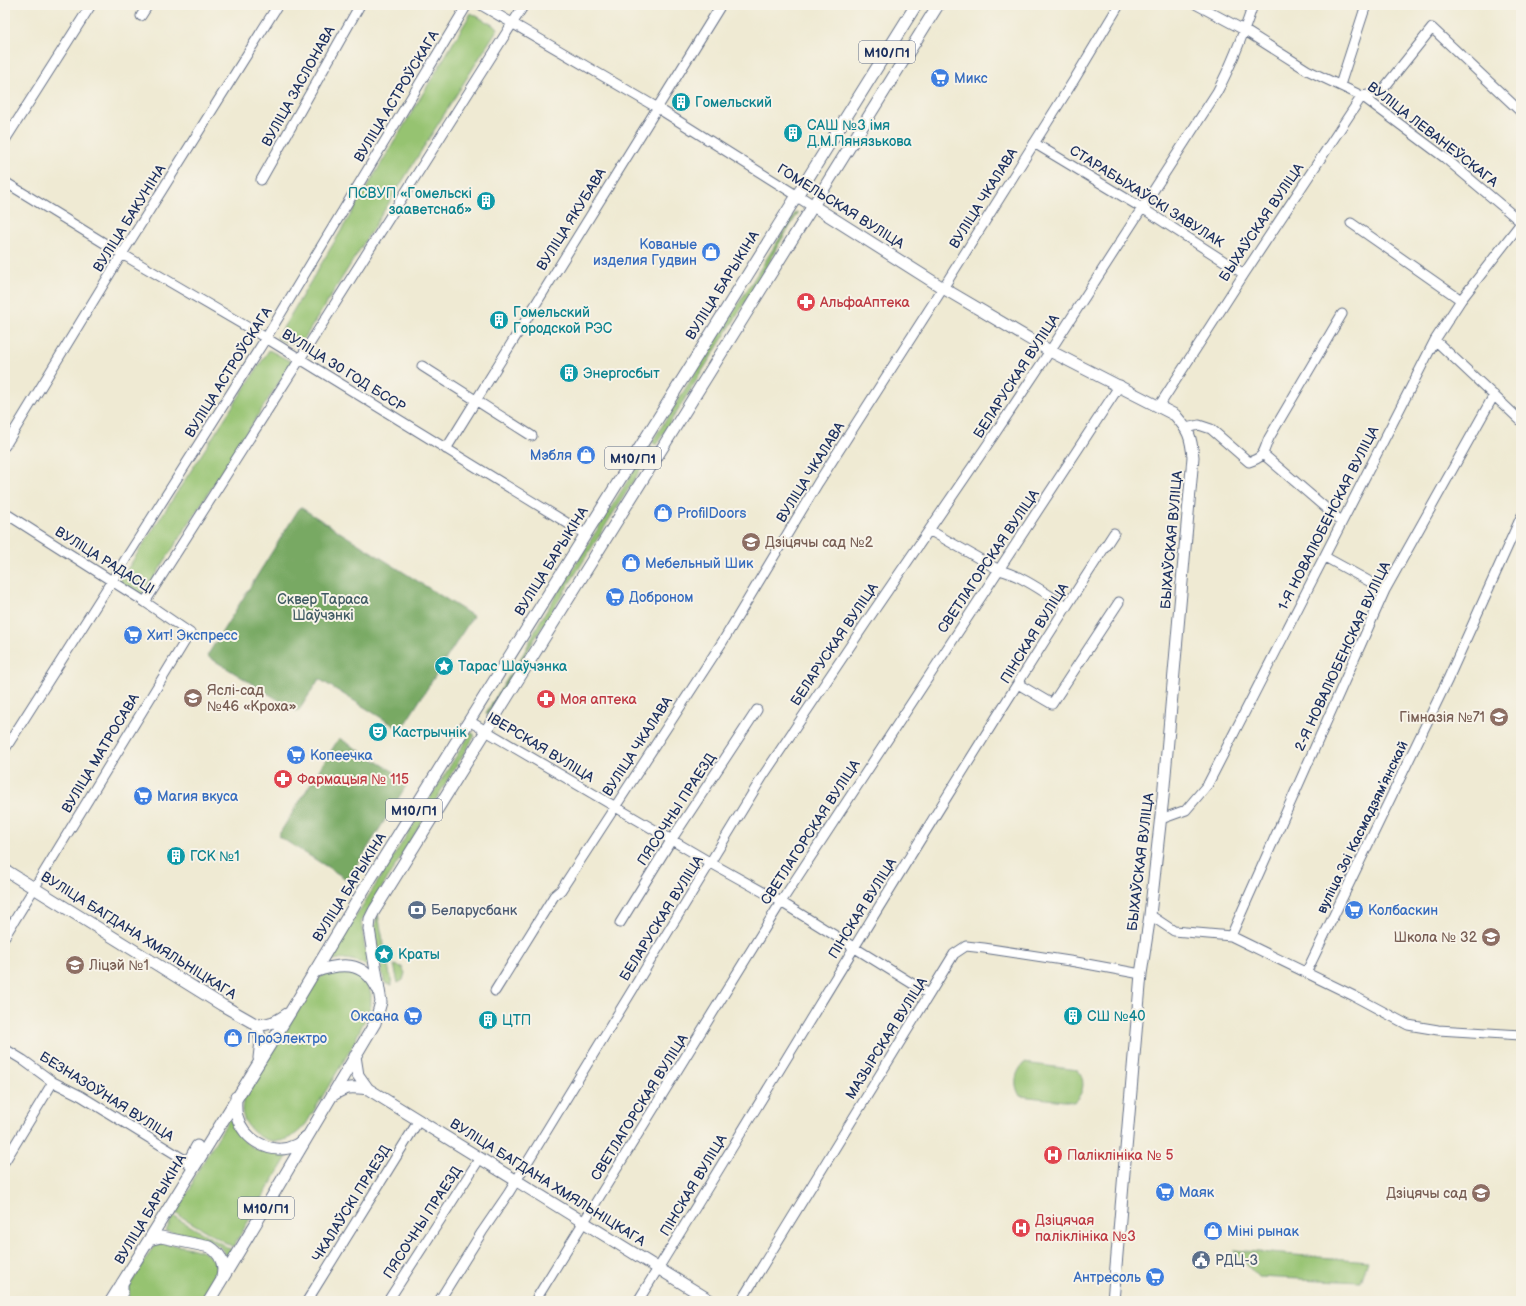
<svg xmlns="http://www.w3.org/2000/svg" width="1526" height="1306" font-family="'Balsamiq Sans',sans-serif">
	<style>
		.green { fill: #96c371; stroke: #587968 }
		.forest { fill: #78a963; stroke: #4a6c60 }
		.lines { fill: none; stroke-linecap: round; stroke-linejoin: round }
		.minor-casing { stroke: #657087; stroke-width: 11 }
		.major-casing { stroke: #657087; stroke-width: 13 }
		.minor { stroke: #fff; stroke-width: 9 }
		.major { stroke: #fff; stroke-width: 11 }
		.labels { text-anchor: middle; stroke-width: 4; stroke-linejoin: round; paint-order: stroke }
		.shield { fill: #f7f3e8; stroke: #5d6a87; stroke-width: 1 }
		.shield-label { font-size: 13px; font-weight: bold; fill: #1b2f5e }
		.shop-label { font-size: 14px; fill: #366cbe; stroke: #f7f3e8; text-anchor: start }
		.street-label { font-size: 14px; fill: #1b2f5e; stroke: #f7f3e8 }
		.culture-label { font-size: 14px; fill: #0d838f; stroke: #f7f3e8; text-anchor: start }
		.health-label { font-size: 14px; fill: #be3a42; stroke: #f7f3e8; text-anchor: start }
		.education-label { font-size: 14px; fill: #785e54; stroke: #f7f3e8; text-anchor: start }
		.park-label { font-size: 14px; fill: #405b64; stroke: #f7f3e8 }
		.service-label { font-size: 14px; fill: #4e5e75; stroke: #f7f3e8; text-anchor: start }
	</style>
	<rect width="100%" height="100%" fill="#f7f3e8"/>
	<filter id="ink" filterUnits="userSpaceOnUse"><feTurbulence type="fractalNoise" baseFrequency=".025" numOctaves="2"/><feDisplacementMap in="SourceGraphic" scale="8" xChannelSelector="R" yChannelSelector="G"/><feConvolveMatrix kernelMatrix="1 2 1 2 8 2 1 2 1" color-interpolation-filters="sRGB"/></filter>
	<filter id="wash" filterUnits="userSpaceOnUse"><feTurbulence type="fractalNoise" baseFrequency=".012" numOctaves="4" result="noise"/><feDisplacementMap in="SourceGraphic" scale="16" xChannelSelector="R" yChannelSelector="G"/><feGaussianBlur stdDeviation="0.9" result="paint"/><feColorMatrix in="noise" values="0 0 0 0 0 0 0 0 0 0 0 0 0 0 0 0 0 1.4 0 .05"/><feComposite in="paint" operator="in"/></filter>
	<g filter="url(#wash)">
		<rect width="100%" height="100%" fill="#efead3"/>
		<path class="green" d="M471,13L498,28L299,347L277,338Z
			M796,212L798,213L777,247L766,269L656,445L652,442Z
			M269,350L292,362L143,595L119,582Z
			M650,445L654,448L488,714L486,713L525,651L539,623Z
			M472,733L474,734V737L361,922L368,967C355,959 344,957 328,961L470,734Z
			M378,915L392,985L387,984L384,981C380,960 370,936 378,915Z
			M394,965L402,967L405,973L403,980L398,983Z
			M339,970L351,971L367,983L371,994V1006L352,1047L306,1124C300,1131 293,1137 284,1140C266,1146 243,1129 242,1110C242,1103 244,1098 246,1092L318,979L327,973Z
			M1024,1063L1078,1070C1086,1081 1084,1093 1074,1102L1020,1096C1013,1084 1015,1073 1024,1063Z
			M229,1119H231C238,1144 262,1157 287,1153L288,1155L233,1247L175,1213L191,1188L194,1177Z
			M173,1216L232,1250L228,1256L227,1257L220,1247L209,1240L166,1231Z
			M163,1243C181,1247 225,1248 215,1277C212,1285 205,1293 201,1301H129V1287L153,1247L156,1244Z
			M1233,1250L1368,1261L1361,1282L1258,1277Z"/>
		<path class="forest" d="M300,507L473,616L401,730L319,679L298,712L207,656Z
			M339,738L409,781L348,880L278,836Z"/>
	</g>
	<g filter="url(#ink)">
		<g class="lines">
			<g class="minor-casing">
				<path id="minor" d="M481,5L656,107L796,195
					M1197,5L1244,30L1307,70L1362,96L1445,158L1521,222
					M141,16L148,5
					M1340,85L1366,5
					M5,140L91,5
					M1034,143L1142,208L1244,274
					M261,180L360,5
					M5,182L122,254L266,338L585,534
					M1351,223L1461,300
					M1435,340L1521,421
					M422,366L532,436
					M1159,406L1244,274L1362,96L1380,93L1432,28L1521,112
					M1186,428L1199,425L1211,429L1249,462C1265,457 1263,452 1269,438L1342,314
					M5,446L122,254L278,5
					M446,449L721,5
					M1263,454L1342,522
					M5,513L145,602L190,633L5,936
					M929,530L999,570C1023,576 1045,593 1066,606
					M1325,557L1385,590
					M145,602L300,359L524,5
					M1018,684L1052,704L1119,602
					M469,721L711,863L781,902L929,994
					M5,749L266,338L467,5
					M1161,819L1186,810L1208,784L1435,340L1461,300L1521,223
					M1150,915L1174,931L1231,936L1354,996L1408,1025L1438,1030L1521,1035
					M620,923L672,839L757,710
					M1231,936L1385,590L1494,395
					M1306,973L1448,679L1521,517
					M495,991L554,896L561,890L723,641L818,483L943,288L1074,80L1119,5
					M5,1049L23,1060L53,1082L81,1096L185,1160L189,1165
					M5,1161L53,1082
					M307,1301L419,1120
					M388,1301L480,1158
					M439,1301L482,1232L508,1194L763,776L873,612L992,438L1050,351L1217,92C1232,64 1243,35 1253,5
					M535,1301L781,902L1120,385
					M638,1301C796,1045 950,785 1114,533
					M741,1301L954,954L966,946L984,948L1076,962L1141,974"/>
			</g>
			<g class="major-casing">
				<path id="major" d="M796,195L943,288L1050,351L1175,415C1189,431 1191,436 1193,457L1163,797L1150,915L1141,974L1113,1301
					M5,870L222,1005L257,1025
					M314,972C340,963 363,960 377,988
					M257,1025L261,1041L259,1058
					M257,1025C270,1025 277,1021 287,1014
					M355,1056L358,1075L368,1089L711,1301
					M332,1096C346,1086 351,1087 368,1089
					M236,1097C236,1103 235,1110 237,1116C243,1140 273,1157 296,1145C300,1143 303,1139 306,1137
					M185,1160L190,1159L197,1146
					M149,1240L161,1237L210,1247C221,1254 225,1264 222,1277
					M111,1301L291,1011L358,899L916,5
					M122,1301V1283
					M209,1301L270,1200L375,1023L381,1002L369,929L370,919L374,911L938,5"/>
			</g>
			<use href="#minor" class="minor"/>
			<use href="#major" class="major"/>
		</g>
	</g>
	<defs>
		<g id="supermarket-disc" transform="scale(1)"><circle r="9.5" fill="#3f7fe0" stroke="#f7f3e8"/><path d="M-6-5.5h2.5l.6 2H6L4.5 2H-2.5L-4.4-4H-6ZM-1.5 3.2a1.3 1.3 0 1 0 .1 0ZM3 3.2a1.3 1.3 0 1 0 .1 0Z" fill="#fff"/></g>
		<g id="building-disc" transform="scale(1)"><circle r="9.5" fill="#0f9aa8" stroke="#f7f3e8"/><path d="M-4-6H4V6H1V3H-1V6H-4ZM-2.5-4.3h1.7v1.8h-1.7ZM.8-4.3h1.7v1.8H.8ZM-2.5-1h1.7V.8h-1.7ZM.8-1h1.7V.8H.8Z" fill="#fff"/></g>
		<g id="shop-disc" transform="scale(1)"><circle r="9.5" fill="#3f7fe0" stroke="#f7f3e8"/><path d="M-5-2.5h2.3a2.7 3.5 0 0 1 5.4 0H5L5.5 6h-11ZM-1.5-2.5h3a1.5 2.3 0 0 0-3 0Z" fill="#fff"/></g>
		<g id="pharmacy-disc" transform="scale(1)"><circle r="9.5" fill="#e0444e" stroke="#f7f3e8"/><path d="M-2-6h4v4h4v4h-4v4h-4v-4h-4v-4h4Z" fill="#fff"/></g>
		<g id="school-disc" transform="scale(1)"><circle r="9.5" fill="#8d6e63" stroke="#f7f3e8"/><path d="M0-5L7-2L0 1L-7-2ZM-4 1L0 2.5L4 1V4Q0 6-4 4Z" fill="#fff"/></g>
		<g id="sight-disc" transform="scale(1)"><circle r="9.5" fill="#0f9aa8" stroke="#f7f3e8"/><path d="M0-6L1.8-2.2L6-1.7L2.9 1.2L3.7 5.4L0 3.3L-3.7 5.4L-2.9 1.2L-6-1.7L-1.8-2.2Z" fill="#fff"/></g>
		<g id="theatre-disc" transform="scale(1)"><circle r="9.5" fill="#0f9aa8" stroke="#f7f3e8"/><path d="M-5-5.5Q0-4 5-5.5V0Q5 5 0 6Q-5 5-5 0ZM-3.3-2.5H-1v1.5H-3.3ZM1-2.5H3.3v1.5H1ZM-2.8 1Q0 5.5 2.8 1Z" fill="#fff"/></g>
		<g id="bank-disc" transform="scale(1)"><circle r="9.5" fill="#5c6f8a" stroke="#f7f3e8"/><path d="M-6-4H6V4H-6ZM0-2.3a2.3 2.3 0 1 0 0 4.6a2.3 2.3 0 1 0 0-4.6Z" fill="#fff"/></g>
		<g id="hospital-disc" transform="scale(1)"><circle r="9.5" fill="#e0444e" stroke="#f7f3e8"/><path d="M-5-5h3v3.5h4V-5h3V5h-3V1.5h-4V5h-3Z" fill="#fff"/></g>
		<g id="civic-disc" transform="scale(1)"><circle r="9.5" fill="#5c6f8a" stroke="#f7f3e8"/><path d="M-.6-6.5H3V-4.5H.6V-3L4-1V1h2V6H-6V1h2V-1L-.6-3ZM-1.2 2.5V6h2.4V2.5Z" fill="#fff"/></g>
	</defs>
	<g fill-rule="evenodd">
		<use href="#supermarket-disc" x="940" y="78"/>
		<use href="#building-disc" x="681" y="102"/>
		<use href="#building-disc" x="793" y="133"/>
		<use href="#building-disc" x="486" y="201"/>
		<use href="#shop-disc" x="711" y="252"/>
		<use href="#pharmacy-disc" x="806" y="302"/>
		<use href="#building-disc" x="499" y="320"/>
		<use href="#building-disc" x="569" y="373"/>
		<use href="#shop-disc" x="586" y="455"/>
		<use href="#shop-disc" x="663" y="513"/>
		<use href="#school-disc" x="751" y="542"/>
		<use href="#shop-disc" x="631" y="563"/>
		<use href="#supermarket-disc" x="615" y="597"/>
		<use href="#supermarket-disc" x="133" y="635"/>
		<use href="#sight-disc" x="444" y="666"/>
		<use href="#school-disc" x="193" y="698"/>
		<use href="#pharmacy-disc" x="546" y="699"/>
		<use href="#school-disc" x="1499" y="717"/>
		<use href="#theatre-disc" x="378" y="732"/>
		<use href="#supermarket-disc" x="296" y="755"/>
		<use href="#pharmacy-disc" x="283" y="779"/>
		<use href="#supermarket-disc" x="143" y="796"/>
		<use href="#building-disc" x="176" y="856"/>
		<use href="#bank-disc" x="417" y="910"/>
		<use href="#supermarket-disc" x="1354" y="910"/>
		<use href="#school-disc" x="1491" y="937"/>
		<use href="#sight-disc" x="384" y="954"/>
		<use href="#school-disc" x="75" y="965"/>
		<use href="#supermarket-disc" x="413" y="1016"/>
		<use href="#building-disc" x="1073" y="1016"/>
		<use href="#building-disc" x="488" y="1020"/>
		<use href="#shop-disc" x="233" y="1038"/>
		<use href="#hospital-disc" x="1053" y="1155"/>
		<use href="#supermarket-disc" x="1165" y="1192"/>
		<use href="#school-disc" x="1481" y="1193"/>
		<use href="#hospital-disc" x="1021" y="1228"/>
		<use href="#shop-disc" x="1213" y="1231"/>
		<use href="#civic-disc" x="1201" y="1260"/>
		<use href="#supermarket-disc" x="1155" y="1277"/>
	</g>
	<g class="labels">
		<g class="shield">
			<rect x="859" y="41" width="56" height="22" rx="3"/>
			<rect x="605" y="447" width="56" height="22" rx="3"/>
			<rect x="386" y="799" width="56" height="22" rx="3"/>
			<rect x="238" y="1197" width="56" height="22" rx="3"/>
		</g>
		<g class="shield-label">
			<text x="887" y="57">М10/П1</text>
			<text x="633" y="463">М10/П1</text>
			<text x="414" y="815">М10/П1</text>
			<text x="266" y="1213">М10/П1</text>
		</g>
		<g class="shop-label">
			<text x="954" y="83">Микс</text>
			<text x="697" y="249" text-anchor="end">Кованые<tspan x="697" dy="16">изделия Гудвин</tspan></text>
			<text x="572" y="460" text-anchor="end">Мэбля</text>
			<text x="677" y="518">ProfilDoors</text>
			<text x="645" y="568">Мебельный Шик</text>
			<text x="629" y="602">Доброном</text>
			<text x="147" y="640">Хит! Экспресс</text>
			<text x="310" y="760">Копеечка</text>
			<text x="157" y="801">Магия вкуса</text>
			<text x="1368" y="915">Колбаскин</text>
			<text x="399" y="1021" text-anchor="end">Оксана</text>
			<text x="247" y="1043">ПроЭлектро</text>
			<text x="1179" y="1197">Маяк</text>
			<text x="1227" y="1236">Міні рынак</text>
			<text x="1141" y="1282" text-anchor="end">Антресоль</text>
		</g>
		<g class="street-label">
			<text transform="translate(298 86) rotate(-61)" y="5">ВУЛІЦА ЗАСЛОНАВА</text>
			<text transform="translate(396 96) rotate(-59)" y="5">ВУЛІЦА АСТРОЎСКАГА</text>
			<text transform="translate(1433 134) rotate(38)" y="5">ВУЛІЦА ЛЕВАНЕЎСКАГА</text>
			<text transform="translate(1147 196) rotate(32)" y="5">СТАРАБЫХАЎСКІ ЗАВУЛАК</text>
			<text transform="translate(983 198) rotate(-58)" y="5">ВУЛІЦА ЧКАЛАВА</text>
			<text transform="translate(841 206) rotate(32)" y="5">ГОМЕЛЬСКАЯ ВУЛІЦА</text>
			<text transform="translate(129 218) rotate(-58)" y="5">ВУЛІЦА БАКУНІНА</text>
			<text transform="translate(571 219) rotate(-58)" y="5">ВУЛІЦА ЯКУБАВА</text>
			<text transform="translate(1261 222) rotate(-56)" y="5">БЫХАЎСКАЯ ВУЛІЦА</text>
			<text transform="translate(722 285) rotate(-58)" y="5">ВУЛІЦА БАРЫКІНА</text>
			<text transform="translate(344 370) rotate(32)" y="5">ВУЛІЦА 30 ГОД БССР</text>
			<text transform="translate(228 372) rotate(-58)" y="5">ВУЛІЦА АСТРОЎСКАГА</text>
			<text transform="translate(1016 376) rotate(-57)" y="5">БЕЛАРУСКАЯ ВУЛІЦА</text>
			<text transform="translate(810 472) rotate(-58)" y="5">ВУЛІЦА ЧКАЛАВА</text>
			<text transform="translate(1328 518) rotate(-63)" y="5">1-Я НОВАЛЮБЕНСКАЯ ВУЛІЦА</text>
			<text transform="translate(1171 540) rotate(-85)" y="5">БЫХАЎСКАЯ ВУЛІЦА</text>
			<text transform="translate(105 560) rotate(32)" y="5">ВУЛІЦА РАДАСЦІ</text>
			<text transform="translate(551 561) rotate(-58)" y="5">ВУЛІЦА БАРЫКІНА</text>
			<text transform="translate(988 561) rotate(-56)" y="5">СВЕТЛАГОРСКАЯ ВУЛІЦА</text>
			<text transform="translate(1034 633) rotate(-58)" y="5">ПІНСКАЯ ВУЛІЦА</text>
			<text transform="translate(834 644) rotate(-56)" y="5">БЕЛАРУСКАЯ ВУЛІЦА</text>
			<text transform="translate(1342 656) rotate(-65)" y="5">2-Я НОВАЛЮБЕНСКАЯ ВУЛІЦА</text>
			<text transform="translate(637 746) rotate(-57)" y="5">ВУЛІЦА ЧКАЛАВА</text>
			<text transform="translate(541 747) rotate(31)" y="5">ІВЕРСКАЯ ВУЛІЦА</text>
			<text transform="translate(100 753) rotate(-59)" y="5">ВУЛІЦА МАТРОСАВА</text>
			<text transform="translate(676 809) rotate(-57)" y="5">ПЯСОЧНЫ ПРАЕЗД</text>
			<text transform="translate(1362 827) rotate(-64)" y="5">вуліца Зоі Касмадзямʼянскай</text>
			<text transform="translate(810 832) rotate(-57)" y="5">СВЕТЛАГОРСКАЯ ВУЛІЦА</text>
			<text transform="translate(1140 862) rotate(-83)" y="5">БЫХАЎСКАЯ ВУЛІЦА</text>
			<text transform="translate(349 887) rotate(-58)" y="5">ВУЛІЦА БАРЫКІНА</text>
			<text transform="translate(862 908) rotate(-58)" y="5">ПІНСКАЯ ВУЛІЦА</text>
			<text transform="translate(661 918) rotate(-58)" y="5">БЕЛАРУСКАЯ ВУЛІЦА</text>
			<text transform="translate(139 935) rotate(32)" y="5">ВУЛІЦА БАГДАНА ХМЯЛЬНІЦКАГА</text>
			<text transform="translate(886 1038) rotate(-58)" y="5">МАЗЫРСКАЯ ВУЛІЦА</text>
			<text transform="translate(107 1096) rotate(32)" y="5">БЕЗНАЗОЎНАЯ ВУЛІЦА</text>
			<text transform="translate(639 1107) rotate(-58)" y="5">СВЕТЛАГОРСКАЯ ВУЛІЦА</text>
			<text transform="translate(548 1182) rotate(32)" y="5">ВУЛІЦА БАГДАНА ХМЯЛЬНІЦКАГА</text>
			<text transform="translate(693 1185) rotate(-59)" y="5">ПІНСКАЯ ВУЛІЦА</text>
			<text transform="translate(351 1203) rotate(-58)" y="5">ЧКАЛАЎСКІ ПРАЕЗД</text>
			<text transform="translate(150 1209) rotate(-59)" y="5">ВУЛІЦА БАРЫКІНА</text>
			<text transform="translate(422 1222) rotate(-57)" y="5">ПЯСОЧНЫ ПРАЕЗД</text>
		</g>
		<g class="culture-label">
			<text x="695" y="107">Гомельский</text>
			<text x="807" y="130">САШ №3 імя<tspan x="807" dy="16">Д.М.Пянязькова</tspan></text>
			<text x="472" y="198" text-anchor="end">ПСВУП «Гомельскі<tspan x="472" dy="16">зааветснаб»</tspan></text>
			<text x="513" y="317">Гомельский<tspan x="513" dy="16">Городской РЭС</tspan></text>
			<text x="583" y="378">Энергосбыт</text>
			<text x="458" y="671">Тарас Шаўчэнка</text>
			<text x="392" y="737">Кастрычнік</text>
			<text x="190" y="861">ГСК №1</text>
			<text x="398" y="959">Краты</text>
			<text x="1087" y="1021">СШ №40</text>
			<text x="502" y="1025">ЦТП</text>
		</g>
		<g class="health-label">
			<text x="820" y="307">АльфаАптека</text>
			<text x="560" y="704">Моя аптека</text>
			<text x="297" y="784">Фармацыя № 115</text>
			<text x="1067" y="1160">Паліклініка № 5</text>
			<text x="1035" y="1225">Дзіцячая<tspan x="1035" dy="16">паліклініка №3</tspan></text>
		</g>
		<g class="education-label">
			<text x="765" y="547">Дзіцячы сад №2</text>
			<text x="207" y="695">Яслі-сад<tspan x="207" dy="16">№46 «Кроха»</tspan></text>
			<text x="1485" y="722" text-anchor="end">Гімназія №71</text>
			<text x="1477" y="942" text-anchor="end">Школа № 32</text>
			<text x="89" y="970">Ліцэй №1</text>
			<text x="1467" y="1198" text-anchor="end">Дзіцячы сад</text>
		</g>
		<g class="park-label">
			<text x="323" y="604">Сквер Тараса<tspan x="323" dy="16">Шаўчэнкі</tspan></text>
		</g>
		<g class="service-label">
			<text x="431" y="915">Беларусбанк</text>
			<text x="1215" y="1265">РДЦ-3</text>
		</g>
	</g>
	<rect width="1526" height="1306" fill="none" stroke="#f7f3e8" stroke-width="20"/>
</svg>
